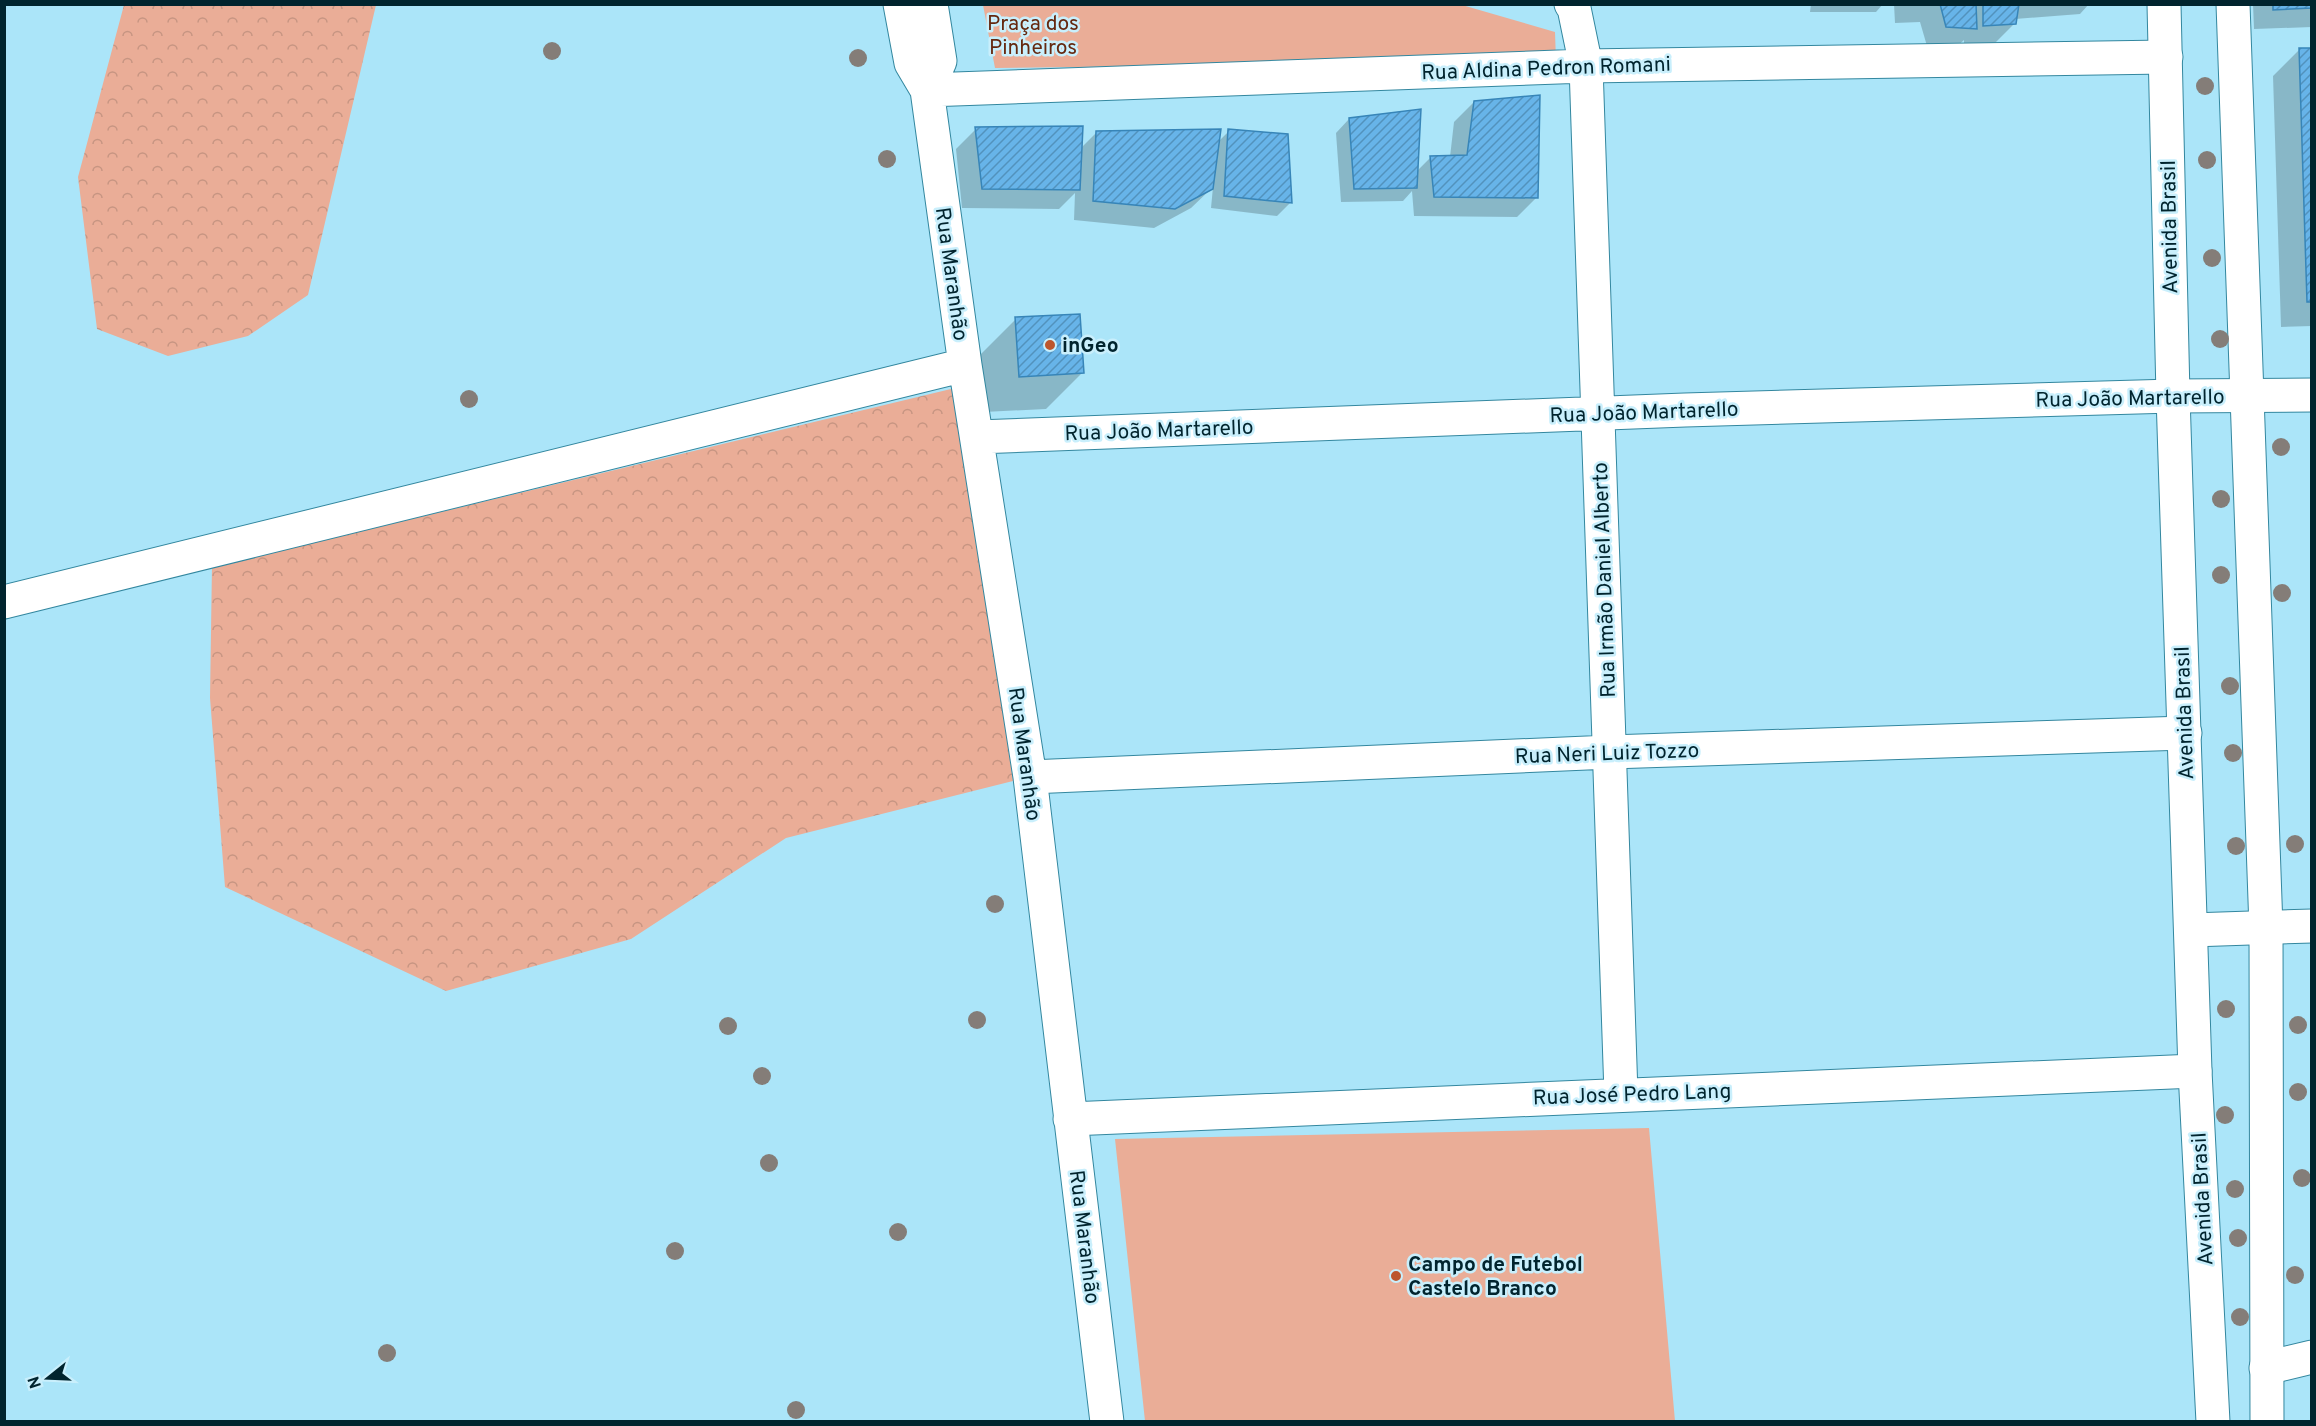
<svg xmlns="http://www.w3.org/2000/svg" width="2316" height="1426" font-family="Overpass,sans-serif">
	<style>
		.forest { fill: url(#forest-crowns) }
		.park { fill: #eaad97 }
		.shadow { fill: #0003 }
		.building { fill: url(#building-hatch); stroke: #3785b8; stroke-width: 1.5 }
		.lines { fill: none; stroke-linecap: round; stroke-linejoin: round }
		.minor-casing { stroke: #33879f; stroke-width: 35 }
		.major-casing { stroke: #33879f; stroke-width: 35 }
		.minor { stroke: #fff; stroke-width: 33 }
		.major { stroke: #fff; stroke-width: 33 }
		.tree { fill: #847d78 }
		.poi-dot { fill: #bd562d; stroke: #c9effc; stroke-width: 2 }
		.labels { text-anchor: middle; stroke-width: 5; stroke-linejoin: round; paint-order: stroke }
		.park-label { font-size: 21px; fill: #65280f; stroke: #c9effc }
		.street-label { font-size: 21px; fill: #01242e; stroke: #c9effc }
		.poi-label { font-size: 21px; font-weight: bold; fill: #01242e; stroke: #c9effc; text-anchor: start }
	</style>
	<defs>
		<pattern id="forest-crowns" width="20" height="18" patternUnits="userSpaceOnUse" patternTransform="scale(1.5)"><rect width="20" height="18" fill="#eaad97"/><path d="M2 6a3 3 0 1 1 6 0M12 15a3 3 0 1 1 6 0" fill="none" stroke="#c79582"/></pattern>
		<pattern id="building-hatch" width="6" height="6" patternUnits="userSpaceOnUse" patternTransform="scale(1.5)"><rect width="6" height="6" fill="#67b4e9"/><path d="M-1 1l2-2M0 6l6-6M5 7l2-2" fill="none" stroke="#5292bd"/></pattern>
	</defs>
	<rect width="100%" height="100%" fill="#abe5f9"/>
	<path class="forest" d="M124,5H376L308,295L248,336L168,356L97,329L78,177Z
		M955,388L966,442L1013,781L786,838L631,939L446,991L225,887L210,698L212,564L308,544Z"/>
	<path class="park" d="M983,5H1462L1555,32L1556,61L995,68Z
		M1649,1128L1675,1421H1145L1115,1139Z"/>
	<path class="shadow" d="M1811,4H1883L1876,12H1810Z
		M1894,4H2089L2080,14L2015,19V23L1995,43L1964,45V40L1955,48L1927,46L1920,22L1895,23Z
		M2253,4H2312V27L2254,29Z
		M2312,49V326L2281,327L2273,76L2299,50Z
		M1474,102L1537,197L1517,217L1414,216L1412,191L1403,201L1341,202L1336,133L1349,119L1417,171L1430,158L1450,157L1454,122Z
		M976,129L1080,149L1097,132L1218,142L1229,131L1290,203L1277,216L1211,208L1213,187L1191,208L1154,228L1074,220L1075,193L1059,209L962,208L956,149Z
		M1016,319L1082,373L1046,409L984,412L980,355Z"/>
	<path class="building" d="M1940,4H1976L1977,29L1946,27Z
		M1983,4H2019L2016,24L1983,26Z
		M2273,4H2312V8L2273,10Z
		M2299,48H2312V302H2307Z
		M1540,95L1538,198L1434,197L1430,156L1467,155L1474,101Z
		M1421,109L1417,188L1354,189L1349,118Z
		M1083,126L1080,190L982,189L975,127Z
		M1221,129L1213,189L1175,209L1093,201L1096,131Z
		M1228,129L1288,134L1292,203L1224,196Z
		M1080,314L1084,373L1019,377L1015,317Z"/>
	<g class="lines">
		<g class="minor-casing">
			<path id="minor" d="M900,4L911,63L927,90L965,365L1030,777L1107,1422
				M1571,4L1574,8L1586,66L1621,1094
				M927,90L1586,66L2166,57
				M927,90L940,61L931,4
				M977,437L1685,410L2173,396L2312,395
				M4,602L965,365
				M1030,777L1610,752L2185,733
				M2191,930L2312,926
				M1070,1119L2195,1071
				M2266,1368L2312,1357"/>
		</g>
		<g class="major-casing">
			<path id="major" d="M2164,4L2173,396L2195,1071L2213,1422
				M2233,4L2266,928L2267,1422"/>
		</g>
		<use href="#minor" class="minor"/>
		<use href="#major" class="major"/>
	</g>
	<g class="tree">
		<circle cx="552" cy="51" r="9"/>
		<circle cx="858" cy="58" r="9"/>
		<circle cx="2205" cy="86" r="9"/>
		<circle cx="887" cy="159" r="9"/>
		<circle cx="2207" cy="160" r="9"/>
		<circle cx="2212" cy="258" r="9"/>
		<circle cx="2220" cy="339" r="9"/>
		<circle cx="469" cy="399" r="9"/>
		<circle cx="2281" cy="447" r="9"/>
		<circle cx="2221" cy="499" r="9"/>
		<circle cx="2221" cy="575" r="9"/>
		<circle cx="2282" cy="593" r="9"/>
		<circle cx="2230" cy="686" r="9"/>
		<circle cx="2233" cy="753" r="9"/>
		<circle cx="2295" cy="844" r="9"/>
		<circle cx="2236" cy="846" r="9"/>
		<circle cx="995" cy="904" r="9"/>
		<circle cx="2226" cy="1009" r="9"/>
		<circle cx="977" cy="1020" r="9"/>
		<circle cx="2298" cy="1025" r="9"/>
		<circle cx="728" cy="1026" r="9"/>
		<circle cx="762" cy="1076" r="9"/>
		<circle cx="2298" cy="1092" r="9"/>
		<circle cx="2225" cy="1115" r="9"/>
		<circle cx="769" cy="1163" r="9"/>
		<circle cx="2302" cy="1178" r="9"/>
		<circle cx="2235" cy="1189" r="9"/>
		<circle cx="898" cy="1232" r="9"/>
		<circle cx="2238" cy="1238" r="9"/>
		<circle cx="675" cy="1251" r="9"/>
		<circle cx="2295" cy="1275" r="9"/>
		<circle cx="2240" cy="1317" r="9"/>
		<circle cx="387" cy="1353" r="9"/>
		<circle cx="796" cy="1410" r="9"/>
	</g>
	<g class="poi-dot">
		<circle cx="1050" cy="345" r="6"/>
		<circle cx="1396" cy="1276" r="6"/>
	</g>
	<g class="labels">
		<g class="park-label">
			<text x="1033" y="30">Praça dos<tspan x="1033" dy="24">Pinheiros</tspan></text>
		</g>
		<g class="street-label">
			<text transform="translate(1546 68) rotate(-2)" y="7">Rua Aldina Pedron Romani</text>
			<text transform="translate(2169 227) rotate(-91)" y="7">Avenida Brasil</text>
			<text transform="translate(952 274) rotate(82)" y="7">Rua Maranhão</text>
			<text transform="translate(2130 398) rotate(-1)" y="7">Rua João Martarello</text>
			<text transform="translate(1644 412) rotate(-2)" y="7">Rua João Martarello</text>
			<text transform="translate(1159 430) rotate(-2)" y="7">Rua João Martarello</text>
			<text transform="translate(1604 580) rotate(-92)" y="7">Rua Irmão Daniel Alberto</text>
			<text transform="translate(2184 713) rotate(-92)" y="7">Avenida Brasil</text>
			<text transform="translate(1607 753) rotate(-2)" y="7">Rua Neri Luiz Tozzo</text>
			<text transform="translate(1025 754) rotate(82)" y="7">Rua Maranhão</text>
			<text transform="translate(1632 1094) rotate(-2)" y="7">Rua José Pedro Lang</text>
			<text transform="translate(2202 1199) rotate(-93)" y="7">Avenida Brasil</text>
			<text transform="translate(1085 1237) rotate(83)" y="7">Rua Maranhão</text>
		</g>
		<g class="poi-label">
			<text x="1062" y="352">inGeo</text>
			<text x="1408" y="1271">Campo de Futebol<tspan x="1408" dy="24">Castelo Branco</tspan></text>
		</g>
	</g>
	<rect width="2316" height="1426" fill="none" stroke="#01242e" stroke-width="12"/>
	<g transform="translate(48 1378) rotate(252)" stroke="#c9effc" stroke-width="4.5" paint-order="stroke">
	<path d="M0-4.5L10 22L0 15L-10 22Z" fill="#01242e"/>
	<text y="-9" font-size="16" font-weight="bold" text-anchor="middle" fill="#01242e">N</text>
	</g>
</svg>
